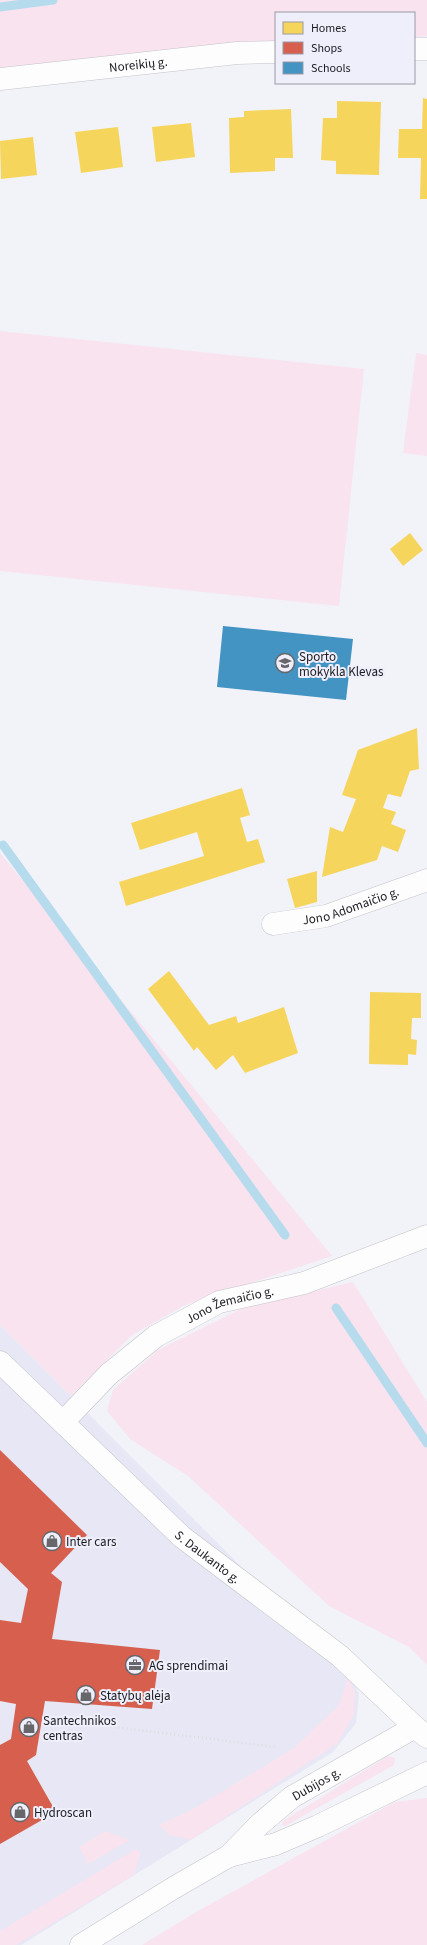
<svg xmlns="http://www.w3.org/2000/svg" width="427" height="1945" font-family="'Source Sans 3',sans-serif">
	<style>
		.built { fill: #e7e7f5 }
		.green { fill: #f8e3ef }
		.homes { fill: #f6d55c }
		.shops { fill: #d6604d }
		.schools { fill: #4393c3 }
		.lines { fill: none; stroke-linecap: round; stroke-linejoin: round }
		.stream { stroke: #b6dbed; stroke-width: 9 }
		.minor-casing { stroke: #c4c3c9; stroke-width: 23 }
		.secondary-casing { stroke: #c4c3c9; stroke-width: 23 }
		.path { stroke: #dddde0; stroke-width: 2.5; stroke-dasharray: 1 3; stroke-linecap: butt }
		.minor { stroke: #fdfdfe; stroke-width: 22 }
		.secondary { stroke: #fdfdfe; stroke-width: 22 }
		.labels { text-anchor: middle; stroke-width: 4; stroke-linejoin: round; paint-order: stroke }
		.street-label { font-size: 13px; fill: #1a1a1f; stroke: #efeffc }
		.poi-label { font-size: 13px; fill: #1a1a1f; stroke: #efeffc; text-anchor: start }
	</style>
	<rect width="100%" height="100%" fill="#f2f2f9"/>
	<path class="built" d="M0,1325L350,1676L359,1693L356,1723L333,1752L21,1945H0Z"/>
	<path class="green" d="M0,0H427V36L414,37V13H276V43L0,71Z
		M0,331L364,369L339,606L0,571Z
		M416,353L427,355V456L403,453Z
		M0,853L332,1256L185,1305L132,1335L71,1396L0,1325Z
		M353,1282L427,1402V1665L409,1647L329,1606L188,1476L130,1439L107,1411L113,1390L158,1350L241,1309Z
		M348,1678L355,1693L354,1714L338,1743L191,1840L169,1835L159,1825L195,1808L294,1748L339,1705Z
		M388,1756L395,1758L394,1765L285,1826L282,1825L283,1821Z
		M427,1798V1945H142L198,1911L395,1802Z
		M105,1831L130,1840L88,1864L79,1847Z
		M136,1849L141,1853L134,1875L16,1945H0V1931Z"/>
	<path class="homes" d="M423,98L427,99V199H420L421,158H398L399,129H422Z
		M337,101L381,102L379,175L336,174V161L321,160L323,118H337Z
		M291,109L293,158H275V171L230,173L229,118L244,117V111Z
		M191,123L195,157L156,162L152,127Z
		M118,127L123,167L81,173L75,132Z
		M33,137L37,175L1,179L0,141Z
		M410,533L423,550L403,566L390,549Z
		M417,728L419,769L410,771L401,797L388,794L383,808L396,812L391,824L406,830L398,852L382,846L377,860L322,877L330,827L343,832L356,799L342,795L358,750Z
		M242,788L250,815L240,818L247,842L258,839L265,862L126,906L119,882L204,856L197,832L140,850L131,823Z
		M317,871V902L295,908L287,879Z
		M169,971L209,1025L236,1016L238,1023L284,1007L298,1053L245,1073L233,1055L216,1070L197,1047L194,1051L148,989Z
		M370,992L421,993V1018H412L411,1039L417,1040L416,1055L408,1054V1065L369,1064Z"/>
	<path class="shops" d="M0,1450L87,1535L51,1573L62,1582L52,1639L160,1650L152,1709L45,1701L36,1755L27,1761L56,1812L0,1844V1745L11,1739L16,1704L0,1701V1620L21,1623L28,1589L0,1562Z"/>
	<path class="schools" d="M223,626L353,639L346,700L217,687Z"/>
	<g class="lines">
		<path class="stream" d="M0,7L53,0
			M3,845L285,1235
			M336,1308L427,1443"/>
		<g class="minor-casing">
			<g id="minor">
				<path d="M414,49H427"/>
				<path id="s1" d="M0,79L237,53L276,52"/>
				<path id="s2" d="M273,924L326,916L427,880"/>
				<path id="s3" d="M0,1362L182,1537L340,1656L415,1727"/>
				<path id="s4" d="M63,1422L109,1374L156,1336L219,1302L304,1283L427,1236"/>
			</g>
		</g>
		<g class="secondary-casing">
			<g id="secondary">
				<path id="s5" d="M229,1856L260,1824L292,1797L415,1727L427,1737"/>
				<path d="M81,1945L175,1887L229,1856L276,1844L318,1826L427,1773"/>
			</g>
		</g>
		<path class="path" d="M59,1720L275,1747"/>
		<use href="#minor" class="minor"/>
		<use href="#secondary" class="secondary"/>
	</g>
	<defs>
		<g id="school-ring" transform="scale(1)"><circle r="9.5" fill="#efeffc" stroke="#66666b" stroke-width="1.5"/><path d="M0-5L7-2L0 1L-7-2ZM-4 1L0 2.5L4 1V4Q0 6-4 4Z" fill="#66666b"/></g>
		<g id="shop-ring" transform="scale(1)"><circle r="9.5" fill="#efeffc" stroke="#66666b" stroke-width="1.5"/><path d="M-5-2.5h2.3a2.7 3.5 0 0 1 5.4 0H5L5.5 6h-11ZM-1.5-2.5h3a1.5 2.3 0 0 0-3 0Z" fill="#66666b"/></g>
		<g id="office-ring" transform="scale(1)"><circle r="9.5" fill="#efeffc" stroke="#66666b" stroke-width="1.5"/><path d="M-6-3h4V-5.5h4V-3h4V5H-6ZM-1-4.5V-3h2v-1.5ZM-6 0V1H6V0Z" fill="#66666b"/></g>
	</defs>
	<g fill-rule="evenodd">
		<use href="#school-ring" x="285" y="663"/>
		<use href="#shop-ring" x="52" y="1541"/>
		<use href="#office-ring" x="135" y="1665"/>
		<use href="#shop-ring" x="86" y="1695"/>
		<use href="#shop-ring" x="29" y="1727"/>
		<use href="#shop-ring" x="20" y="1812"/>
	</g>
	<g class="labels">
		<g class="street-label">
			<text dy="5" stroke="none"><textPath href="#s1" startOffset="139">Noreikių g.</textPath></text>
			<text dy="5" stroke="none"><textPath href="#s2" startOffset="80">Jono Adomaičio g.</textPath></text>
			<text dy="5" stroke="none"><textPath href="#s4" startOffset="208">Jono Žemaičio g.</textPath></text>
			<text dy="5" stroke="none"><textPath href="#s3" startOffset="285">S. Daukanto g.</textPath></text>
			<text dy="5" stroke="none"><textPath href="#s5" startOffset="114">Dubijos g.</textPath></text>
		</g>
		<g class="poi-label">
			<text x="299" y="661">Sporto<tspan x="299" dy="15">mokykla Klevas</tspan></text>
			<text x="66" y="1546">Inter cars</text>
			<text x="149" y="1670">AG sprendimai</text>
			<text x="100" y="1700">Statybų alėja</text>
			<text x="43" y="1725">Santechnikos<tspan x="43" dy="15">centras</tspan></text>
			<text x="34" y="1817">Hydroscan</text>
		</g>
	</g>
	<rect x="275" y="12" width="140" height="72" fill="#efeffc" stroke="#9a9aa4"/>
	<rect x="283" y="22" width="20" height="12" fill="#f6d55c" stroke="#9a9aa4"/>
	<text x="311" y="32" font-size="12" fill="#1a1a1f">Homes</text>
	<rect x="283" y="42" width="20" height="12" fill="#d6604d" stroke="#9a9aa4"/>
	<text x="311" y="52" font-size="12" fill="#1a1a1f">Shops</text>
	<rect x="283" y="62" width="20" height="12" fill="#4393c3" stroke="#9a9aa4"/>
	<text x="311" y="72" font-size="12" fill="#1a1a1f">Schools</text>
</svg>
